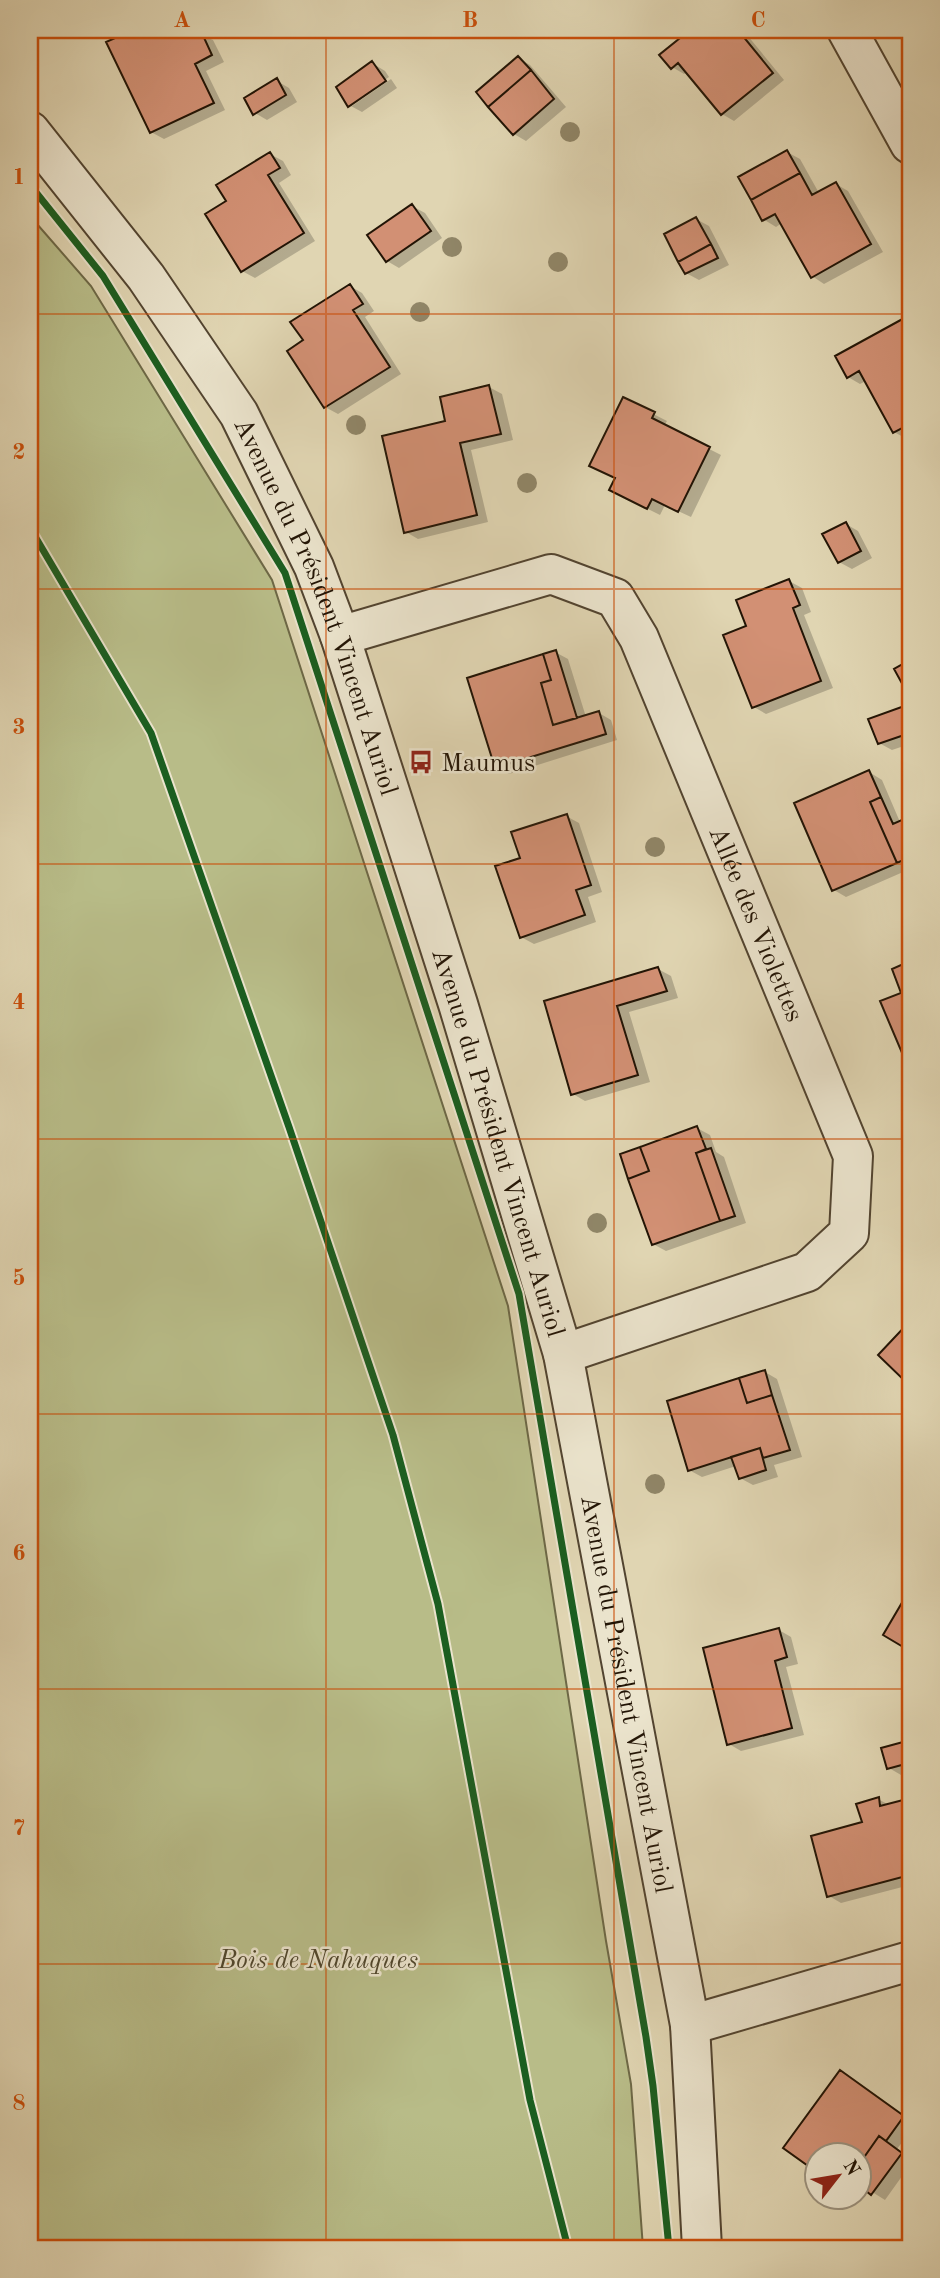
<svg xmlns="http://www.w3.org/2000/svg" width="940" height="2278" font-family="'Old Standard TT',serif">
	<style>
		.green { fill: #b8bc88; stroke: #6d6846; stroke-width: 2 }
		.shadow { fill: #0003 }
		.building { fill: #d29074; stroke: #221405; stroke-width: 2 }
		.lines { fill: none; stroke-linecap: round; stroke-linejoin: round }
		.street-casing { stroke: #524430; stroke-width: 42 }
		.street { stroke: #ebe4cd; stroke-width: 38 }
		.cycleway-casing { stroke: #ebe4cd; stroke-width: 11 }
		.cycleway { stroke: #1b5e20; stroke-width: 7 }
		.tree { fill: #908668 }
		.grid { fill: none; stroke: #ca4f0b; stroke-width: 2; stroke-opacity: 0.55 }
		.labels { text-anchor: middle; stroke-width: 5; stroke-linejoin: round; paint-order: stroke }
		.street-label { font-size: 26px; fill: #221405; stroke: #ebe4cd }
		.poi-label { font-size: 26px; fill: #221405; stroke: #ebe4cd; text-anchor: start }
		.park-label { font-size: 26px; font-style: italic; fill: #4f462c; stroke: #ebe4cd }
		.neatline { fill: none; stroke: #ca4f0b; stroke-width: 2.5 }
		.grid-label { font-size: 23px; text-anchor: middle; font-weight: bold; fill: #ca4f0b }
	</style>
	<rect width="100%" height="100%" fill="#e0d5b2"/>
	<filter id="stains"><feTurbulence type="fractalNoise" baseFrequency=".00286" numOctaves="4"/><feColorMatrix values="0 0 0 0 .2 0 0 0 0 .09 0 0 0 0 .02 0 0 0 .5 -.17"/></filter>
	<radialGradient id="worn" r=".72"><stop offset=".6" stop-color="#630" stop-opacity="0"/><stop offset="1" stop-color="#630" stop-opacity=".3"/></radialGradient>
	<path class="green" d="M30,216L91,286L272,580L508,1306L606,1941L631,2084L643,2248H30Z"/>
	<path class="shadow" d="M137,30H197L199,34L213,40L224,62L206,71L225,110L164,139L151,132L109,43Z
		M693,30H716L718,32L721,30H743L784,80L734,121L722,114L688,72L684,74L672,67L662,55Z
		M518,58L530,65L566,107L526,141L514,134Z
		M372,63L385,71L389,77L352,102V106L391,79L397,88L362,112L349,105Z
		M277,81L289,88L297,102L267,120L255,113Z
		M787,152L800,159L819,193L836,184L848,191L883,252L824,284L812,276L782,223L776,227L763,219Z
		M270,154L283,161L291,175L279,183L315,241L255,278L242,271L228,202Z
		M412,206L425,213L442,238L399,268L387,261Z
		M696,219L709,226L729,265L699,280L686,273Z
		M350,286L362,293L374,311L365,317L401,374L338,414L325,407Z
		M908,318L910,320V437L907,439L894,432L866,381L860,384L848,377Z
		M489,387L502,394L513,440L471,450L488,522L418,539L406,532L447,422Z
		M624,399L667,421L664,426L721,455L691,517L665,505L660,515L624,497L617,478Z
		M846,524L858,531L872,558L852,569L839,562Z
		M789,581L802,588L811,612L804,615L833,688L766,714L754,707L749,626Z
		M555,652L568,659L586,717L599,713L611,720L617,740L509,774L497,767Z
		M910,706V744L892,750L879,743L870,720Z
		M869,772L882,780L900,822L904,821L910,824V869L846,897L834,890Z
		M566,816L579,823L602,892L588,897L596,922L534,944L521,937L522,859Z
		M910,963V1067L904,993L894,970Z
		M658,969L671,976L678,998L629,1012L650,1082L585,1101L573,1094L546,1002Z
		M697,1128L710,1135L716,1152L724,1157L746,1223L666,1251L653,1244Z
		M765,1372L777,1379L802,1457L774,1465L778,1477L753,1485L740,1478L736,1466L702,1477L689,1470Z
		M779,1630L791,1637L798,1664L786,1667L804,1735L741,1751L729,1744Z
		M903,1744L910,1748V1773L901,1775L889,1768Z
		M878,1799L889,1805L907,1801L910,1803V1885L841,1903L829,1896L864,1823Z
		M841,2072L910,2121V2132L897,2149L910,2159V2165L885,2200L861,2185L860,2187V2156L786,2148Z"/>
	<path class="building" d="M133,30H189L191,35L201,31L212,55L195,64L214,103L150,133L106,42Z
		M690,30H711L714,33L718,30H738L773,73L721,115L678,63L671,69L659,55Z
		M518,56L531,70L488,107L476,92Z
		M372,61L386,81L348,107L336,87Z
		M531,70L554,99L513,135L488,107Z
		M277,78L286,95L253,115L244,98Z
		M787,150L800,173L751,200L738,177Z
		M270,152L280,168L268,175L304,233L241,272L205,214L226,201L216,185Z
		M800,173L812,195L836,182L871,244L811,278L775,214L762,221L751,200Z
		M412,204L431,231L386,262L367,235Z
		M696,217L711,244L678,262L664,234Z
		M711,244L718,258L685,274L678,262Z
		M350,284L363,304L353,310L390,367L324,408L287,351L303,340L290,322Z
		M908,316L910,320V424L893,433L859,371L847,378L835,356Z
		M489,385L501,434L460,443L477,515L404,533L382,436L445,421L440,397Z
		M623,397L655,412L652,418L710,447L678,512L652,499L647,509L609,490L615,478L589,466Z
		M846,522L861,551L838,563L822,534Z
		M789,579L800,605L793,608L821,681L752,708L723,635L746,626L736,600Z
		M556,650L577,718L553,725L541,683L551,680L543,654Z
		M543,654L551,680L541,683L553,725L599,711L606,734L495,768L467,678Z
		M910,660V698L894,669Z
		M910,704V733L878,744L868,719Z
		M869,770L881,797L870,802L897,863L832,891L794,803Z
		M881,797L893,824L904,819L910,833V857L897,863L870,802Z
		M567,814L591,885L576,890L585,915L520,938L495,866L520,858L511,832Z
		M910,961V1067H908L880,1001L901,993L892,969Z
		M658,967L667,991L617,1006L638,1075L571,1095L544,1001Z
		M697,1126L706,1149L696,1153L720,1221L652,1245L628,1179L649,1171L640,1147Z
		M640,1147L649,1171L628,1179L620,1154Z
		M711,1148L735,1216L720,1221L696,1153Z
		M910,1321V1386L878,1355Z
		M765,1370L772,1395L747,1403L739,1378Z
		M739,1378L747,1403L772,1395L790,1450L763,1458L760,1448L688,1471L667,1401Z
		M760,1448L766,1470L739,1479L731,1457Z
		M910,1589V1651L883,1635Z
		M779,1628L787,1657L775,1661L792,1728L727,1745L703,1648Z
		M903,1742L909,1763L887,1769L881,1748Z
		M879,1797L880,1806L907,1799L910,1810V1875L827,1897L811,1836L862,1822L856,1804Z
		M840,2070L904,2116L886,2141L879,2136L860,2163V2156H818V2173L783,2148Z
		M879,2136L902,2153L871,2195L860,2186V2163Z"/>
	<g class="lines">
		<g class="street-casing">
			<g id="street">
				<path d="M847,30L910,144"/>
				<path id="s1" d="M30,131L146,277L239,414L314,567L340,636L458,1004L563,1354L690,2025L702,2248"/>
				<path id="s2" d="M340,636L551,574L615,598L639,638L853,1156L849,1233L807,1272L563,1354"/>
				<path d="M690,2025L910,1961"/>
			</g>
		</g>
		<use href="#street" class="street"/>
		<g class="cycleway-casing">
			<path id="cycleway" d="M30,185L103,276L285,573L519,1294L646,2037L653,2086L669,2248
				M30,528L151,733L289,1127L393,1435L438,1604L530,2100L568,2248"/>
		</g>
		<use href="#cycleway" class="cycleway"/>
	</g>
	<g class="tree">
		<circle cx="570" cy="132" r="10"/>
		<circle cx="452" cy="247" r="10"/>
		<circle cx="558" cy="262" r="10"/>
		<circle cx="420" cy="312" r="10"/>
		<circle cx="356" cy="425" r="10"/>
		<circle cx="527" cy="483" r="10"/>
		<circle cx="655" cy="847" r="10"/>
		<circle cx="597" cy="1223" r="10"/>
		<circle cx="655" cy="1484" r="10"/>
	</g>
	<path class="grid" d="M326,30V2248M614,30V2248M30,314H910M30,589H910M30,864H910M30,1139H910M30,1414H910M30,1689H910M30,1964H910"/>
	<defs>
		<g id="bus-bare" transform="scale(1.89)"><path d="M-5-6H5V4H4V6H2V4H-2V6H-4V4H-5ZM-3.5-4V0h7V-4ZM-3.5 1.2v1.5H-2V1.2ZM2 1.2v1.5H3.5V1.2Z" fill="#8f2418" stroke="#ebe4cd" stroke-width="2.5" paint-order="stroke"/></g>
	</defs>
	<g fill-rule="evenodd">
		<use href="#bus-bare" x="421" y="762"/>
	</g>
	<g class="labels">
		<g class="street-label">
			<text dy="9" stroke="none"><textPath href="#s1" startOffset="560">Avenue du Président Vincent Auriol</textPath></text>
			<text dy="9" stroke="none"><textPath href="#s2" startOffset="644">Allée des Violettes</textPath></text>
			<text dy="9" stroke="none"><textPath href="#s1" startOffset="1127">Avenue du Président Vincent Auriol</textPath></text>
			<text dy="9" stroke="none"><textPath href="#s1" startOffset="1694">Avenue du Président Vincent Auriol</textPath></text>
		</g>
		<g class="poi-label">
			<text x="441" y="771">Maumus</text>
		</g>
		<g class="park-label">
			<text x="318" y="1968">Bois de Nahuques</text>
		</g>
	</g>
	<rect width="940" height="2278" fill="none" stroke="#e0d5b2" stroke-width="77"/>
	<g transform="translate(838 2176) rotate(59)"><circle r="33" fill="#ebe4cd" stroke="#9b917d" stroke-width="2"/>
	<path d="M0-5L12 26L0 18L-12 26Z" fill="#8f2418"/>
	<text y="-10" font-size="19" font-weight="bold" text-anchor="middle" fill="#221405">N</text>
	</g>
	<rect x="38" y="38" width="864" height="2202" class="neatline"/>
	<g class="grid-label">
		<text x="182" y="27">A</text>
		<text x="470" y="27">B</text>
		<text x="758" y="27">C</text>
		<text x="19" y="184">1</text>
		<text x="19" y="459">2</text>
		<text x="19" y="734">3</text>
		<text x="19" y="1009">4</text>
		<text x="19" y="1285">5</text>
		<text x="19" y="1560">6</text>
		<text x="19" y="1835">7</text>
		<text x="19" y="2110">8</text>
	</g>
	<rect width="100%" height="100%" filter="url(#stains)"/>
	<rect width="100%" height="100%" fill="url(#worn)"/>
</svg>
